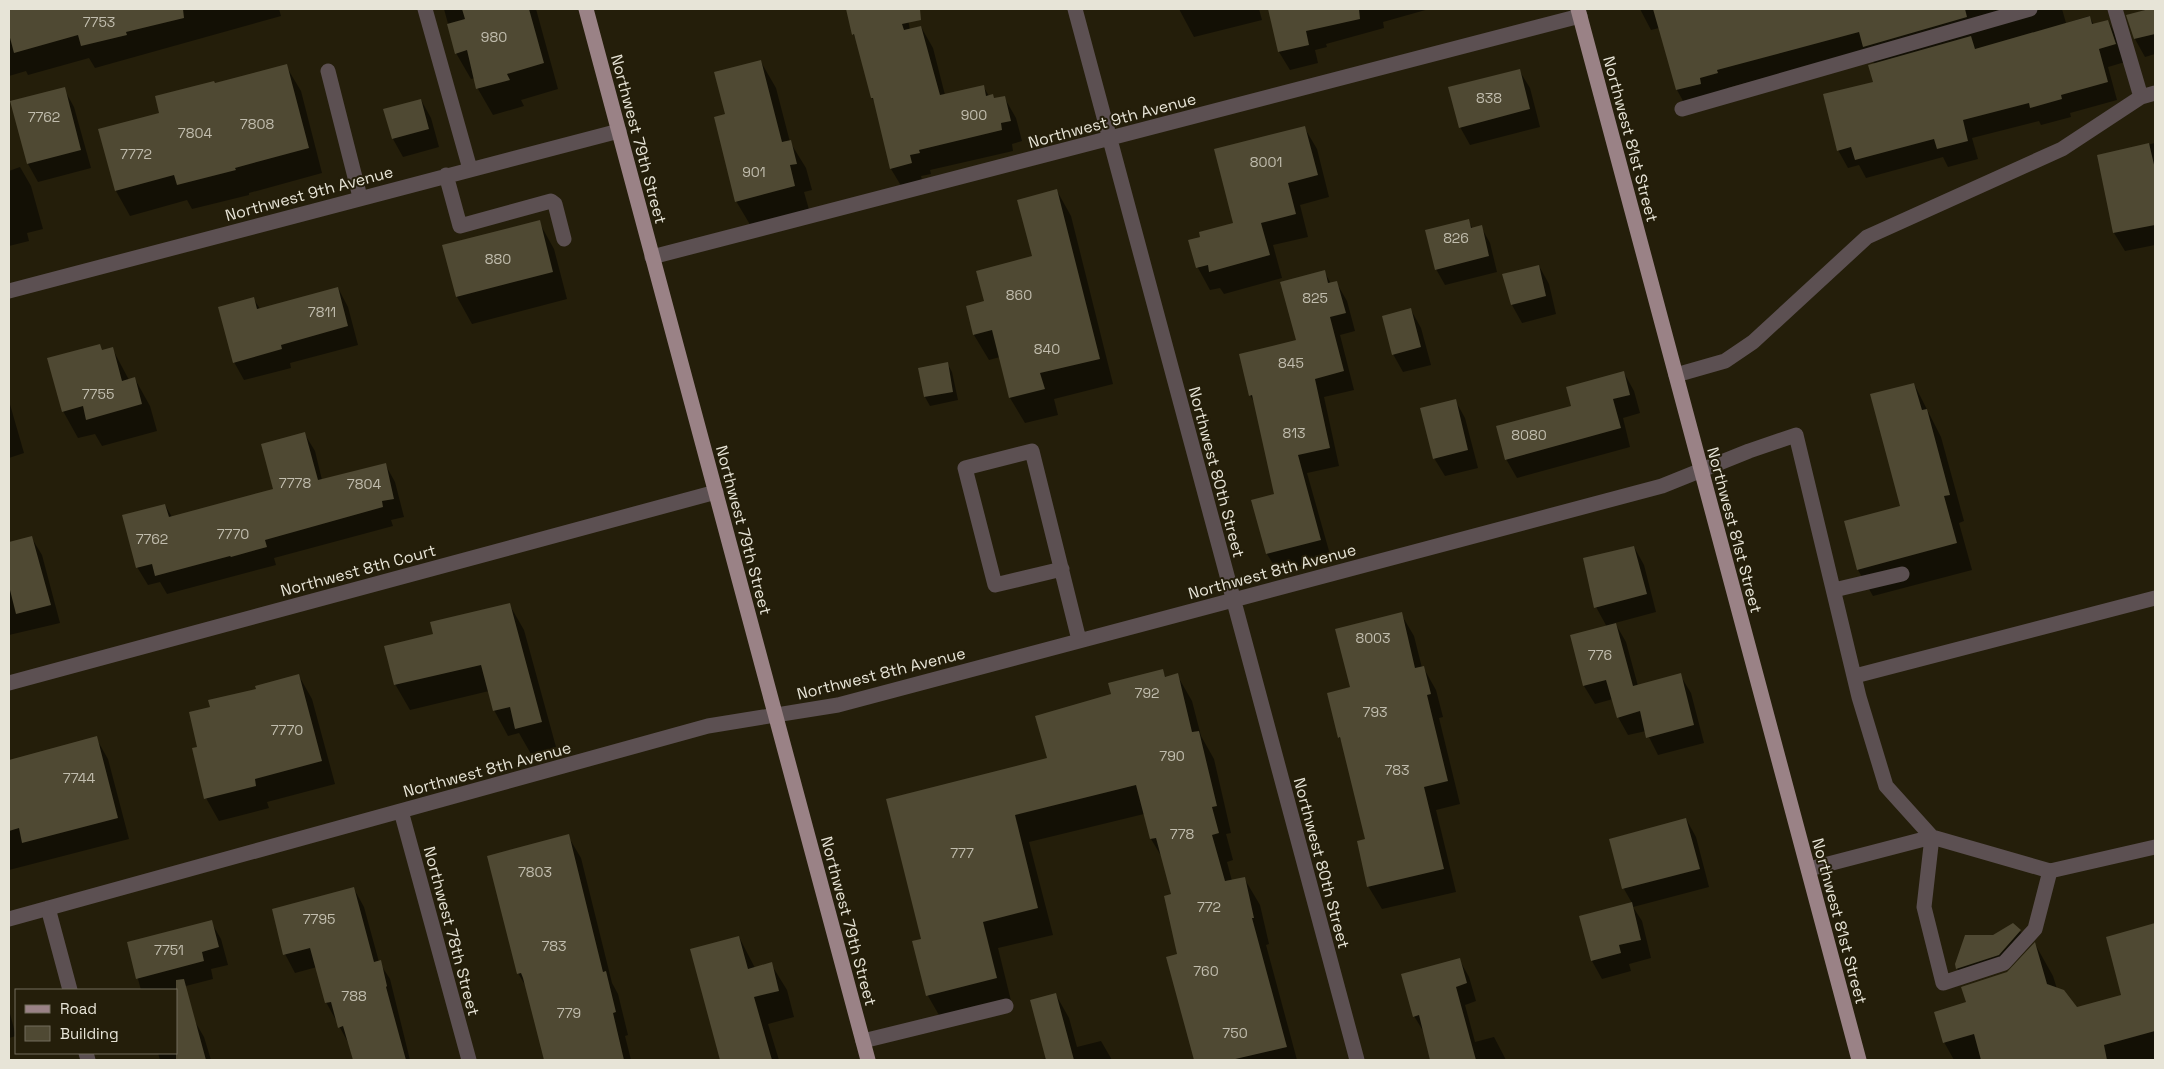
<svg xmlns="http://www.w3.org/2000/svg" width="2164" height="1069" font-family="'Space Grotesk',sans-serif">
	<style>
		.shadow { fill: #0007 }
		.building { fill: #4f4933 }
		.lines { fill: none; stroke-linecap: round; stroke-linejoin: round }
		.minor { stroke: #5c5052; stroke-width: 15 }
		.major { stroke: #9a8286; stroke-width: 15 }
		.labels { text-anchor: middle; stroke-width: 4; stroke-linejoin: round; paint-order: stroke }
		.number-label { font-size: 14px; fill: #c1bdae }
		.street-label { font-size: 16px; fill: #e7e4d7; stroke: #241e0a }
	</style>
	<rect width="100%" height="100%" fill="#241e0a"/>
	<path class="shadow" d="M9,9H279L281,16L95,68L89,58L28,75L26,71L9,76Z
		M444,9H536L558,89L521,100L524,106L493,115L478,89L475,78L471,79L456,53Z
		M848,9H906L910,30L921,27L933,48L945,95L983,86L989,96L994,99L1004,97L1016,118L1022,141L1012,144L1013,151L930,170L931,174L921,176L923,184L903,189L891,169L875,103L872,98L857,41L853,34Z
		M1179,9H1259L1262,20L1194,37Z
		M1269,9H1429L1383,22L1384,28L1326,44L1327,47L1315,50L1318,63L1290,70L1279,52Z
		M1640,9H2062L2066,23L2089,16L2094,25L2108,21L2118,39L2125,62L2108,67L2117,100L2070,113L2071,117L2041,125L2039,121L1972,138L1978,159L1948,167L1943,157L1866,178L1859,165L1848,168L1838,150L1874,82L1875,65L1867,51L1727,88V91L1687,108L1677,90L1659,28L1651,30Z
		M2148,9H2155V54L2145,57L2135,39L2128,16Z
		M761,62L776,88L790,142L806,168L812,190L804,192L810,213L752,228L736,201Z
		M286,66L301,91L322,173L249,193V195L192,209L187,200L130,216L116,191L99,130L160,114L215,85Z
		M1519,70L1530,88L1540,127L1470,145L1460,127Z
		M64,89L74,107L91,168L38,182L28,164Z
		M421,100L431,118L439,147L403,157L393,139L385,110Z
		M1304,127L1317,149L1329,197L1300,205L1308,237L1273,245L1282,278L1224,294L1220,288L1210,290L1198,268L1190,241L1234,224Z
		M2155,143V245L2125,251L2114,233L2098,156Z
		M20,167L31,186L43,229L27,233L29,241L9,246V171Z
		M1057,191L1071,216L1113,384L1054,399L1058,415L1025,423L1010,398L1000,357L989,360L974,335L968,307L986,302L1034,257Z
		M1468,221L1473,229L1481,227L1490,243L1497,272L1445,285L1436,269Z
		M539,222L554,249L567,299L472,324L457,297L444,246Z
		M1539,266L1549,284L1556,314L1522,323L1512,305Z
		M1324,271L1331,284L1336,282L1347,301L1355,331L1340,335L1354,390L1324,397L1339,466L1307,473L1331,558L1278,572L1267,554L1253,501L1276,495L1256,405L1250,395L1297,341Z
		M338,288L348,307L358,345L290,363L291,368L244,380L234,362L253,298L260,309Z
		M1411,310L1421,328L1431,365L1403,372L1393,354Z
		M112,348L129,380L135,379L150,406L157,431L102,446L95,434L78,438L63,411L102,351Z
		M947,363L952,372L958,400L930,406L925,397L919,369Z
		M1624,373L1634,391L1640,413L1623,418L1630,447L1517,478L1506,459L1572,407Z
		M1914,384L1941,437L1964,521L1959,523L1972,570L1873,596L1858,570L1902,507Z
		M1455,400L1465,418L1478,468L1445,476L1434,458Z
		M9,401L24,453L9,458Z
		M304,433L315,451L322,480L385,464L395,482L404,517L391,520L393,526L274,558L276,565L167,594L160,582L148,585L137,567L165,505L172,517L274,490Z
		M31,537L42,555L60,623L9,635V543Z
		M1634,547L1644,565L1656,612L1615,623L1626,642L1638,686L1680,675L1691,693L1704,743L1658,755L1646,731L1628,735L1618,717L1613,699L1595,704L1584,686L1607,627L1596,607Z
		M509,604L524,630L556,747L531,754L519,733L508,736L494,710L489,691L410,710L395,684Z
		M1401,614L1414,636L1422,668L1423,667L1436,690L1443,717L1439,718L1460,804L1436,810L1456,892L1382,909L1368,886L1366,840L1343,743L1339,737L1328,693L1351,687Z
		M1162,670L1166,678L1177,675L1192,701L1201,736L1214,759L1231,833L1226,834L1233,860L1227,862L1232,881L1244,878L1260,905L1269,944L1266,945L1297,1060H1195L1168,958L1179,955L1173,895L1163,859L1151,839L1144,814L1029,842L1053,935L998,948L1012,1005L943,1022L928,996L923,940L1049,759L1112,695Z
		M299,676L312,699L335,784L267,802L269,808L219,821L206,798L211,708Z
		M96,738L108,759L129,839L9,870V761Z
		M1686,819L1696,837L1709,887L1633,907L1642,921L1651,958L1629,964L1631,971L1602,979L1592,961L1632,903L1624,889L1610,839Z
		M568,836L581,858L612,983L618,994L628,1035L625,1036L631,1060H546L528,990L518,973Z
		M354,889L364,907L379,962L390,979L410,1060H354L350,1046L326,1002L317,967L295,973L285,954Z
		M211,922L221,939L228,965L211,969L213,979L182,987L194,1020L204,1037L211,1060H160L158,1053H176V990H141L128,943Z
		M2013,924L2020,931L2025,940L2004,964L1962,977L1957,968L1993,936Z
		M2155,925V1060H1954L1944,1042L1967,1003L2008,973L2035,944L2053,976L2057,989L2076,1009L2122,996L2107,938Z
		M739,937L755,968L771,964L787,990L794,1017L768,1024L779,1060H721L691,950Z
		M1459,959L1469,977L1476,1001L1465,1005L1475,1042L1494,1037L1506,1060H1432L1425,1034L1414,1016Z
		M1056,995L1069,1018L1077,1047L1101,1041L1112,1060H1038L1047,1058Z
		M9,1010L16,1036L9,1038Z"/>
	<path class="building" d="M9,9H183L184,18L126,32L127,35L81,46L78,35L14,53L9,34Z
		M462,9H529L544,63L507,74L510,80L476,89L467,50L455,54L447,24L465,19Z
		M846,9H920L921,20L902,24L904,30L921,26L940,95L984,85L986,96L993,94L994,98L1005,96L1011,121L1001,123L1002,130L919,150L920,153L910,155L912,163L890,169L873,98H871L854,34L852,35Z
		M1268,9H1359L1360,19L1306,31L1309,45L1278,52Z
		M1653,9H1965L1967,17L1863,47L1859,32L1717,70L1718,73L1700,78L1701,84L1676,90Z
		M2149,9H2155V34L2134,39L2126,15Z
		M2090,16L2092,24L2108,20L2116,44L2099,49L2108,82L2061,95L2062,99L2030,108L2029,103L1963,120L1968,141L1937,149L1934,139L1855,160L1851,147L1837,151L1823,94L1873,82L1868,65L1971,36L1975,49Z
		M761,60L782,142L791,140L797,164L790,165L795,186L735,202L714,117L725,114L714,72Z
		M287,64L309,148L235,168L236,170L177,185L174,175L115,191L98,129L159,113L155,96L214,81L215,83Z
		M1520,69L1530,109L1459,128L1448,87Z
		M65,87L81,150L27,164L10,101Z
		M421,99L429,129L392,139L383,109Z
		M1305,126L1318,175L1288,183L1296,214L1261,223L1270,255L1209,272L1208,265L1196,268L1188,240L1200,237L1199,232L1233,223L1214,149Z
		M2149,143L2155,169V225L2113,233L2097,155Z
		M1057,189L1100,359L1040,373L1045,389L1009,398L992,330L973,335L966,306L984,301L976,271L1032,256L1017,200Z
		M1469,219L1471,228L1482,225L1489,256L1435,270L1425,230Z
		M540,220L553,272L456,297L442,245Z
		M1539,265L1546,296L1511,305L1502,274Z
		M1325,270L1328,283L1337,281L1346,313L1330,317L1344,371L1315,379L1330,448L1298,455L1321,540L1266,554L1251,500L1274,494L1252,395L1249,396L1239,354L1296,340L1280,282Z
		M338,287L348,326L281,345L282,349L233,363L218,307L254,297L257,309Z
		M1411,308L1421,347L1392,355L1382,316Z
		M100,344L102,350L113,347L122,381L135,377L142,404L86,420L83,406L62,412L47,358Z
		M948,362L953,392L924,397L918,368Z
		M1624,371L1630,395L1613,399L1621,428L1505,460L1496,426L1571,406L1566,387Z
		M1914,383L1922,410L1927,409L1950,495L1944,496L1957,543L1857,570L1844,521L1900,506L1870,394Z
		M1456,399L1468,450L1433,459L1420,408Z
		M305,432L318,480L386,463L394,499L382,501L383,507L265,540L267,547L231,557L230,556L155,576L152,564L136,568L122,515L165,504L169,517L273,489L261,444Z
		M32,536L51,605L16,614L9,586V542Z
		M1634,546L1647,594L1594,608L1583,558Z
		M510,603L542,722L515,729L510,707L493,711L481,665L394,685L384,646L433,634L430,622Z
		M1402,612L1415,668L1424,666L1431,694L1427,695L1448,781L1424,787L1444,869L1367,887L1357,841L1365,839L1340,737L1338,738L1327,693L1350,687L1335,629Z
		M1616,623L1633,686L1681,673L1694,725L1646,738L1640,711L1617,718L1606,680L1583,686L1570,635Z
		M1163,669L1165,677L1178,673L1192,732L1199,731L1217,806L1212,807L1219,833L1212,835L1225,881L1245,877L1254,918H1252L1287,1047L1231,1060H1194L1166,957L1177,954L1164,896L1171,894L1156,838L1150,839L1136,785L1015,815L1038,908L983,922L997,978L926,996L912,941L921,939L886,799L1047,758L1035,716L1111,694L1108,683Z
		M299,674L322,761L255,779L256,786L204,799L192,748L197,747L189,712L210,707L208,700L256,689L255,686Z
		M97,736L118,818L22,843L19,828L9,831V760Z
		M1686,818L1700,869L1622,889L1609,839Z
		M569,834L603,972L606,971L616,1012L613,1013L624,1060H544L523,978L521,973L517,974L487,856Z
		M354,887L374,962L381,960L387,986L386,987L406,1060H353L343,1026L338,1028L331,1002L325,1003L310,948L283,955L272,909Z
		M1632,902L1641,940L1619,945L1621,953L1591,961L1579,916Z
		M212,920L219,947L202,952L204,961L136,979L127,942Z
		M2013,923L2021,930L1999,955L1956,969L1955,964L1965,935H1993Z
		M2155,923V1031L2104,1045L2107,1060H1981L1974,1034L1943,1043L1934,1012L1966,1002L1961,987L2007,972L2035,942L2047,984L2064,990L2077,1007L2121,995L2106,937Z
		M739,936L748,969L772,962L779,991L754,997L772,1060H720L690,949Z
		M1460,958L1467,983L1456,987L1476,1060H1430L1419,1015L1413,1017L1401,974Z
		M184,979L206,1060H176V980Z
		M1056,993L1074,1060H1046L1030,1000Z"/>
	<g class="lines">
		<path class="minor" d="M425,9L470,169
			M1075,9L1357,1060
			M2115,9L2141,97L2155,93
			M328,71L360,197
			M1682,109L2030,9
			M446,175L460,226L551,201L555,204L564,239
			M652,257L1580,16
			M9,291L619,131
			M1676,375L1725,361L1753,342L1867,237L2062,149L2141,97
			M1062,569L995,585L965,468L1032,451L1079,640
			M1834,590L1902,574
			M1855,676L2155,598
			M9,683L716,492
			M401,811L469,1060
			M1809,869L1932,837L2050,871L2155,847
			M48,908L70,990
			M9,919L708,726L838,705L1662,486L1749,451L1796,435L1859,697L1886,786L1932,837L1924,907L1943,983L2004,963L2035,929L2050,871
			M863,1041L1006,1006
			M86,1053L88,1060"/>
		<path class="major" d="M586,9L868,1060
			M1578,9L1859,1060"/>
	</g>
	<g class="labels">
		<g class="number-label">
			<text x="99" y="27">7753</text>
			<text x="494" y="42">980</text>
			<text x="1489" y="103">838</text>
			<text x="974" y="120">900</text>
			<text x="44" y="122">7762</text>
			<text x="257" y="129">7808</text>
			<text x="195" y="138">7804</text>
			<text x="136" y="159">7772</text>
			<text x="1266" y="167">8001</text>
			<text x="754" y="177">901</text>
			<text x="1456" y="243">826</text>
			<text x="498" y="264">880</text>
			<text x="1019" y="300">860</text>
			<text x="1315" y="303">825</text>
			<text x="322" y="317">7811</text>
			<text x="1047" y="354">840</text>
			<text x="1291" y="368">845</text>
			<text x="98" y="399">7755</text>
			<text x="1294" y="438">813</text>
			<text x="1529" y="440">8080</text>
			<text x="295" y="488">7778</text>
			<text x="364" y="489">7804</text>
			<text x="233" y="539">7770</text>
			<text x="152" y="544">7762</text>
			<text x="1373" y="643">8003</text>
			<text x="1600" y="660">776</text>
			<text x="1147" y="698">792</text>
			<text x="1375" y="717">793</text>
			<text x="287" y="735">7770</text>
			<text x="1172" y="761">790</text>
			<text x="1397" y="775">783</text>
			<text x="79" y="783">7744</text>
			<text x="1182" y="839">778</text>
			<text x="962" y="858">777</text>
			<text x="535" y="877">7803</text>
			<text x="1209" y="912">772</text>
			<text x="319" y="924">7795</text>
			<text x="554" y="951">783</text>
			<text x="169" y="955">7751</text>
			<text x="1206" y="976">760</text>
			<text x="354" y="1001">788</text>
			<text x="569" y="1018">779</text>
			<text x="1235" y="1038">750</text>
		</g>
		<g class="street-label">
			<text transform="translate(1112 120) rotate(-15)" y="6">Northwest 9th Avenue</text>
			<text transform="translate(639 139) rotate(75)" y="6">Northwest 79th Street</text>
			<text transform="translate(1631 139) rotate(75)" y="6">Northwest 81st Street</text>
			<text transform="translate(309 193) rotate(-15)" y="6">Northwest 9th Avenue</text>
			<text transform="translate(1217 472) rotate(75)" y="6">Northwest 80th Street</text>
			<text transform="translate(744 530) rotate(75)" y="6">Northwest 79th Street</text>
			<text transform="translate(1735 530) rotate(75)" y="6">Northwest 81st Street</text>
			<text transform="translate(358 570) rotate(-15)" y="6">Northwest 8th Court</text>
			<text transform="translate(1272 571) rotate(-15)" y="6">Northwest 8th Avenue</text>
			<text transform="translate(881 673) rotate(-14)" y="6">Northwest 8th Avenue</text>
			<text transform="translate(487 769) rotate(-15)" y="6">Northwest 8th Avenue</text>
			<text transform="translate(1322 863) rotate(75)" y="6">Northwest 80th Street</text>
			<text transform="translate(849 921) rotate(75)" y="6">Northwest 79th Street</text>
			<text transform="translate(1840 921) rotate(75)" y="6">Northwest 81st Street</text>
			<text transform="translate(452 931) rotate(75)" y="6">Northwest 78th Street</text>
		</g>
	</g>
	<rect width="2164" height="1069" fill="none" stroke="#e7e4d7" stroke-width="20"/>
	<rect x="15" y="989" width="162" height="65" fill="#241e0a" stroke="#726d5c"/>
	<rect x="25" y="1005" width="25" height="8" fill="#9a8286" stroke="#726d5c"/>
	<text x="60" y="1014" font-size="15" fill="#e7e4d7">Road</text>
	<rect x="25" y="1026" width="25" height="15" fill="#4f4933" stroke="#726d5c"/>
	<text x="60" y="1039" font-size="15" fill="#e7e4d7">Building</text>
</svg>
